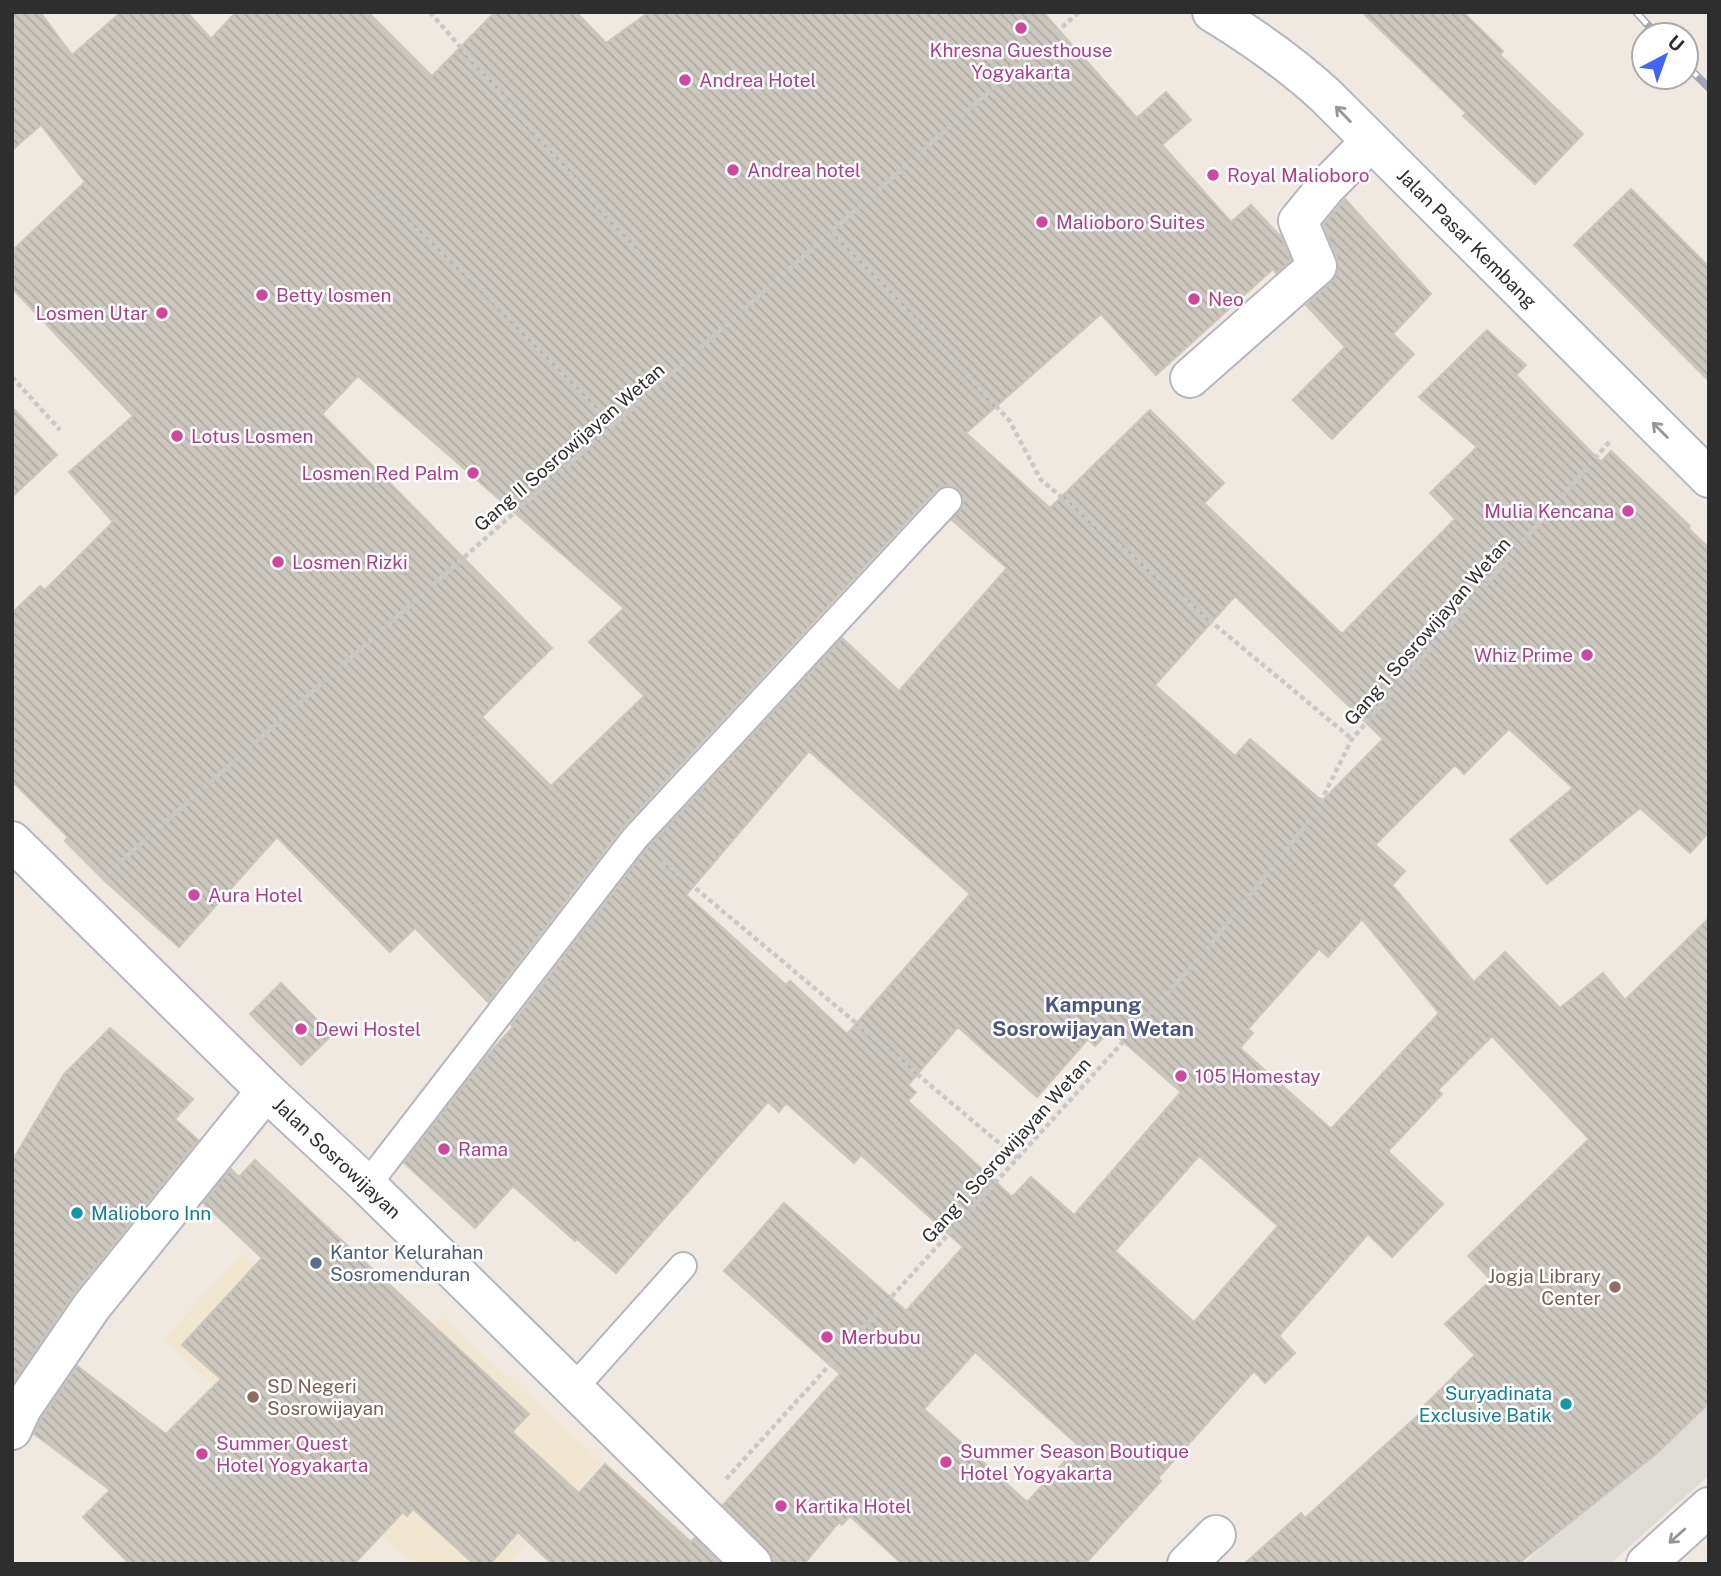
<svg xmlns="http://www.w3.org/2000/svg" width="1721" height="1576" font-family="'Public Sans',sans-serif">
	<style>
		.education { fill: #f0e6d1; fill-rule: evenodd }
		.plaza { fill: #dfdcd8 }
		.building { fill: url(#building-back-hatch); stroke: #cbc5ba; stroke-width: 2; fill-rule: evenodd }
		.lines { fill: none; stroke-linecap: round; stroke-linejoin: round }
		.lane-casing { stroke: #b4b7c1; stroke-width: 30 }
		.street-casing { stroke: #b4b7c1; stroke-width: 42 }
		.secondary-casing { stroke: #b4b7c1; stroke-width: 42 }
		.path { stroke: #c9c9c9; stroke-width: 4.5; stroke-dasharray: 5 3.5; stroke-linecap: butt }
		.lane { stroke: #fff; stroke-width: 26 }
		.street { stroke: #fff; stroke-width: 38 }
		.secondary { stroke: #fff; stroke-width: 38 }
		.rail-casing { stroke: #a3a6b8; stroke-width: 8 }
		.rail { stroke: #fff; stroke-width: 5; stroke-dasharray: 16; stroke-linecap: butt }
		.oneway { stroke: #969696 }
		.hotel-dot { fill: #d1479c; stroke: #fff; stroke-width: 2.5 }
		.culture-dot { fill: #0f9aa8; stroke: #fff; stroke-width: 2.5 }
		.service-dot { fill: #5c6f8a; stroke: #fff; stroke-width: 2.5 }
		.education-dot { fill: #8d6e63; stroke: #fff; stroke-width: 2.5 }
		.labels { text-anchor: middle; stroke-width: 5; stroke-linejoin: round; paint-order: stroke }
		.hotel-label { font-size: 19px; fill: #b23c85; stroke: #fff; text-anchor: start }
		.street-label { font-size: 19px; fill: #2e2e2e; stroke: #fff }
		.culture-label { font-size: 19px; fill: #0d838f; stroke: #fff; text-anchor: start }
		.service-label { font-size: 19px; fill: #4e5e75; stroke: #fff; text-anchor: start }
		.education-label { font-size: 19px; fill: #785e54; stroke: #fff; text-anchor: end }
		.neighbourhood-label { font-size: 21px; font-weight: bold; fill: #4d5680; stroke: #fff }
	</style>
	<defs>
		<pattern id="building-back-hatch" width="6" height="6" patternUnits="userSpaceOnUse" patternTransform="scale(1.75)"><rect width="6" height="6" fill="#cbc7bf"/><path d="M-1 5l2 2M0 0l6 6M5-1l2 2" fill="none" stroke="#afaba4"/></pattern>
	</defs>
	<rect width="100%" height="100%" fill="#efe9e1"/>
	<path class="education" d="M241,1253L383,1381L442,1317L602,1462L510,1564H490L565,1480L514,1435L474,1564H412L163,1340ZM251,1270L222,1381L182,1344ZM439,1331L528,1414L395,1379Z"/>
	<path class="plaza" d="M1709,1395V1475L1610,1564H1523Z"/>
	<path class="building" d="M12,12H40L72,55L121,12H187L211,39L236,12H368L432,76L495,12H576L606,43L649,12H1043L1137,118L1166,92L1191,120L1162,145L1231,222L1251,205L1281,237L1291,260L1276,273L1273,269L1156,375L1101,314L966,433L1050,508L1150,410L1224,483L1204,503L1342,634L1455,519L1430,493L1477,447L1419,397L1487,330L1526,365L1516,375L1601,462L1611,451L1690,526L1688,528L1709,548V832L1690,853L1640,808L1547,884L1510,840L1573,788L1509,729L1464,774L1455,765L1375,845L1405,871L1392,885L1474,982L1505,952L1560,1008L1603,973L1625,1000L1709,918V1403L1656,1454L1518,1564H1244L1301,1513L1305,1518L1425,1409L1423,1407L1475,1355L1445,1324L1491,1280L1468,1256L1589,1139L1492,1036L1438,1090L1442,1094L1388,1151L1443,1204L1392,1257L1368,1234L1279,1336L1295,1353L1265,1383L1254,1371L1158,1478L1161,1481L1085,1564H902L850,1516L842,1525L839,1522L804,1564H773V1558L767,1548L723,1505L840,1374L724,1271L784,1203L906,1311L963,1247L861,1155L854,1163L786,1103L779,1112L768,1102L616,1273L577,1239L575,1241L513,1186L475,1228L404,1163L485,1058L513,1027L511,1025L647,848L842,638L899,691L1007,568L952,520L963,505V497L959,490L951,486H943L936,490L623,827L488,1002L415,928L390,952L277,837L179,947L106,882L65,841L68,837L12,781V613L40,586L45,590L113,522L69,472L133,416L12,288V251L85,182L41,125L12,150ZM358,376L624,608L589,642L644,696L551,786L482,717L552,648L322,414ZM1235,596L1383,739L1322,801L1250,739L1235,756L1155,685ZM809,751L970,894L847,1034L790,981L786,985L686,895ZM1362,919L1439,1013L1331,1129L1240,1048L1253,1033L1248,1029L1319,949L1328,957ZM958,1027L1037,1097L1088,1039L1095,1046L1110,1030L1181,1092L1074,1215L1031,1177L1012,1197L908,1101L916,1092L908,1085ZM1199,1156L1278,1226L1194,1322L1115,1251ZM975,1352L1079,1446L1027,1502L924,1409Z
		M1362,12H1463L1503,51L1500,55L1583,134L1535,184L1463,116L1466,113Z
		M1631,189L1709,267V381L1574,245Z
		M1345,199L1431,294L1393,334L1414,354L1332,439L1293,400L1345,347L1306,305L1331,282L1338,272L1337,257L1323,225Z
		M12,407L57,455L12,497Z
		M281,983L332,1035L301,1065L250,1014Z
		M110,1028L193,1099L175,1119L198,1140L75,1292L12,1384V1161L64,1074Z
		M255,1160L529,1414L512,1432L579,1493L605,1464L691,1542L695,1538L721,1564H552L518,1532L490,1564H474L413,1509L407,1516L403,1512L354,1564H130L83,1517L110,1490L34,1434L41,1419L77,1366L166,1434L221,1379L182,1345L262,1258L203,1203L231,1169L239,1177Z"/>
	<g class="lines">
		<g class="lane-casing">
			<path id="lane" d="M367,1185L635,838L948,501
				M574,1388L683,1266"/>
		</g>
		<g class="street-casing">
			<path id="street" d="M1190,378L1317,266L1298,221L1326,187L1370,142
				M12,1430L22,1408L92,1306L266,1091
				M1187,1564L1216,1535"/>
		</g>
		<g class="secondary-casing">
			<path id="secondary" d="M1212,12C1253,37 1290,63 1325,95L1709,478
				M12,841L266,1091L367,1185L752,1564
				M1646,1564L1709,1507"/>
		</g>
		<path class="path" d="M430,12L659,277
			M377,195L475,282L613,427
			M833,232L1009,420L1041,480L1352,739
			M12,377L60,430
			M663,861L1017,1158
			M108,873L1079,12
			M726,1479L1202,955L1314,815L1352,739L1610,441"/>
		<use href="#lane" class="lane"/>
		<use href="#street" class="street"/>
		<use href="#secondary" class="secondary"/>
		<g class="rail-casing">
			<path id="rail" d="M1636,12L1657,35
				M1686,65L1709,88"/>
		</g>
		<use href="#rail" class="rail"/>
	</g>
	<defs><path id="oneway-shaft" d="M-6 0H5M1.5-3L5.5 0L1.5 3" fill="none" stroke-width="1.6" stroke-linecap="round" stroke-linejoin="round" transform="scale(1.75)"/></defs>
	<g class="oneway">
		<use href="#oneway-shaft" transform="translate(1343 114) rotate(-134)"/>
		<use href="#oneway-shaft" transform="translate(1660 430) rotate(-135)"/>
		<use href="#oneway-shaft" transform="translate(1677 1536) rotate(138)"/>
	</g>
	<g class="hotel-dot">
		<circle cx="1021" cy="28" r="7"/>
		<circle cx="685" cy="80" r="7"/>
		<circle cx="733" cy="170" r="7"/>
		<circle cx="1213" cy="175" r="7"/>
		<circle cx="1042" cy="222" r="7"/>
		<circle cx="262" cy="295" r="7"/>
		<circle cx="1194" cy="299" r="7"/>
		<circle cx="162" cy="313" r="7"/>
		<circle cx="177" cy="436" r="7"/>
		<circle cx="473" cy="473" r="7"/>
		<circle cx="1628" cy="511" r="7"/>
		<circle cx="278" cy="562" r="7"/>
		<circle cx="1587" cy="655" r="7"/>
		<circle cx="194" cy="895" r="7"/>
		<circle cx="301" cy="1029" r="7"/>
		<circle cx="1181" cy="1076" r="7"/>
		<circle cx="444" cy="1149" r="7"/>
		<circle cx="827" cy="1337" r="7"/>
		<circle cx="202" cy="1454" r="7"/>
		<circle cx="946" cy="1462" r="7"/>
		<circle cx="781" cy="1506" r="7"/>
	</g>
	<g class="culture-dot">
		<circle cx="77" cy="1213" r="7"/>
		<circle cx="1566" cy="1404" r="7"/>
	</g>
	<circle class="service-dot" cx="316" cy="1263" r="7"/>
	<g class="education-dot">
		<circle cx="1615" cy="1287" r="7"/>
		<circle cx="253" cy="1397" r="7"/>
	</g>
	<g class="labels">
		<g class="hotel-label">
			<text x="1021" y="57" text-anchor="middle">Khresna Guesthouse<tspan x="1021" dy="22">Yogyakarta</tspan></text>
			<text x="699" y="87">Andrea Hotel</text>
			<text x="747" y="177">Andrea hotel</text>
			<text x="1227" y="182">Royal Malioboro</text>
			<text x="1056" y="229">Malioboro Suites</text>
			<text x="276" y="302">Betty losmen</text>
			<text x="1208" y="306">Neo</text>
			<text x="148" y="320" text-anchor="end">Losmen Utar</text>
			<text x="191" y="443">Lotus Losmen</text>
			<text x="459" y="480" text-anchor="end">Losmen Red Palm</text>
			<text x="1614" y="518" text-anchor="end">Mulia Kencana</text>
			<text x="292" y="569">Losmen Rizki</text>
			<text x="1573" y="662" text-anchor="end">Whiz Prime</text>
			<text x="208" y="902">Aura Hotel</text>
			<text x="315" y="1036">Dewi Hostel</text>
			<text x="1195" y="1083">105 Homestay</text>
			<text x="458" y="1156">Rama</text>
			<text x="841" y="1344">Merbubu</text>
			<text x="216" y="1450">Summer Quest<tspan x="216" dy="22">Hotel Yogyakarta</tspan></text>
			<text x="960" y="1458">Summer Season Boutique<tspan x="960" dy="22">Hotel Yogyakarta</tspan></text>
			<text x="795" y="1513">Kartika Hotel</text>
		</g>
		<g class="street-label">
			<text transform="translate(1467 238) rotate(45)" y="7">Jalan Pasar Kembang</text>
			<text transform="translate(569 447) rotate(-41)" y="7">Gang II Sosrowijayan Wetan</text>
			<text transform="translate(1427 631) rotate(-49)" y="7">Gang 1 Sosrowijayan Wetan</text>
			<text transform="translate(1006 1150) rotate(-48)" y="7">Gang 1 Sosrowijayan Wetan</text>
			<text transform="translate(337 1158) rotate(43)" y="7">Jalan Sosrowijayan</text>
		</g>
		<g class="culture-label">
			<text x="91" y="1220">Malioboro Inn</text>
			<text x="1552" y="1400" text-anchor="end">Suryadinata<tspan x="1552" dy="22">Exclusive Batik</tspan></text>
		</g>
		<g class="service-label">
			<text x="330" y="1259">Kantor Kelurahan<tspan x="330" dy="22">Sosromenduran</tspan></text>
		</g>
		<g class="education-label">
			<text x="1601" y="1283">Jogja Library<tspan x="1601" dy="22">Center</tspan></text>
			<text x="267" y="1393" text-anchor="start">SD Negeri<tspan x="267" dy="22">Sosrowijayan</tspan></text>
		</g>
		<g class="neighbourhood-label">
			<text x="1093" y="1012">Kampung<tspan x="1093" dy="24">Sosrowijayan Wetan</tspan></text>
		</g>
	</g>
	<rect width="1721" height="1576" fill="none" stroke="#2e2e2e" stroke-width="28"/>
	<g transform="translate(1665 56) rotate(41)"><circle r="33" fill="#ffffff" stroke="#ababab" stroke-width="2"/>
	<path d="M0-5L12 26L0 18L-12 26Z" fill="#4264fb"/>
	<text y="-10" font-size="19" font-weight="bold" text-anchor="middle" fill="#2e2e2e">U</text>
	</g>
</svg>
